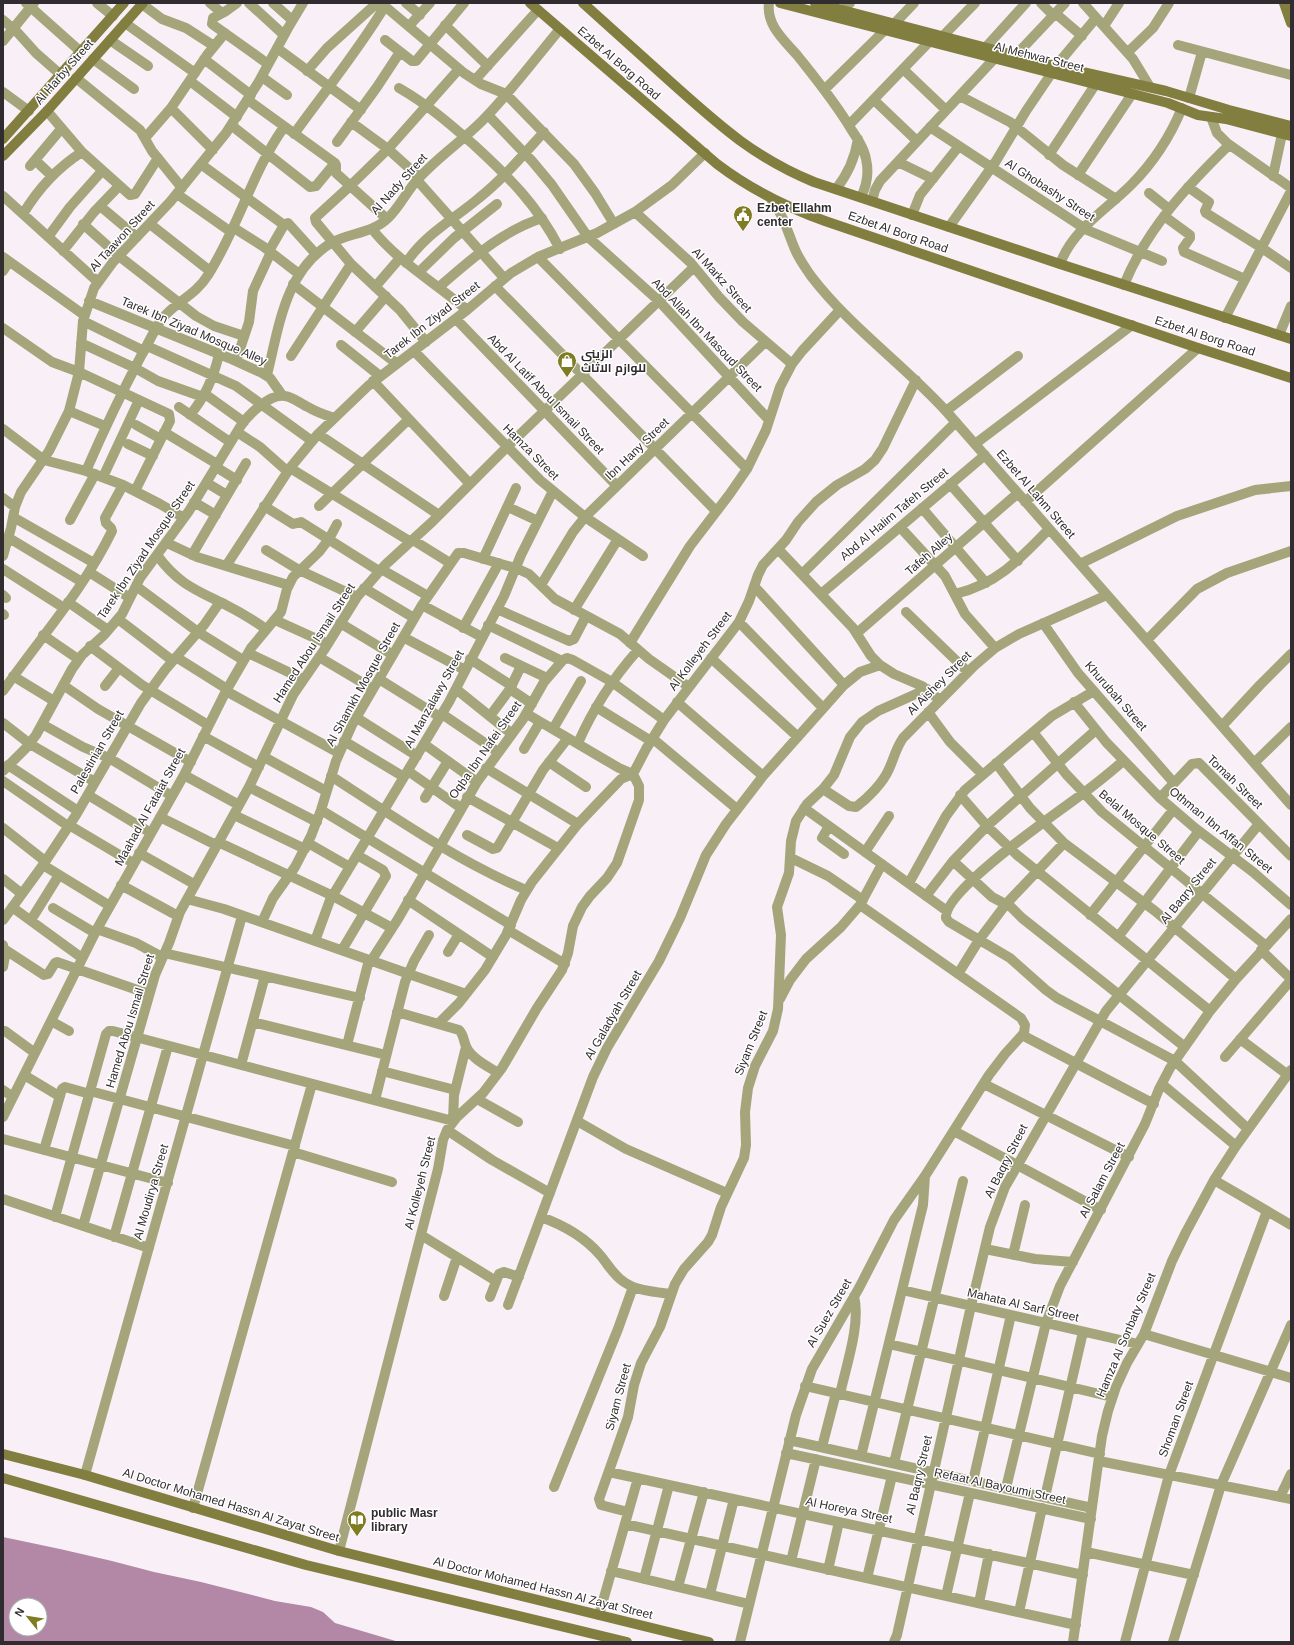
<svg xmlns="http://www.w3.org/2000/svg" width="1294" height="1645" font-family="Helvetica,Cairo,sans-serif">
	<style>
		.water { fill: #b288a6; fill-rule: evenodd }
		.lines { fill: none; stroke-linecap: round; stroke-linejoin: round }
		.street { stroke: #a5a57b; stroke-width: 10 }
		.secondary { stroke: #817e3f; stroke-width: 10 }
		.labels { text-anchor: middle; stroke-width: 3; stroke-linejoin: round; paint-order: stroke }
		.street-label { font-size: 12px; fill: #312c2f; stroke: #fff }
		.poi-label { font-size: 12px; font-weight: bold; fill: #312c2f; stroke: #fff; text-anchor: start }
	</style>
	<rect width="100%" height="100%" fill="#f9eff6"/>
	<path class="water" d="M3,1537L60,1549L112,1561L154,1572L201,1582L275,1601L311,1607L323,1612L335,1623L399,1642H3ZM16,1605H40V1629H16Z"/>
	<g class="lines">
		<path class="street" d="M26,3L81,52
			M97,3L113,16
			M210,3L222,13
			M237,3L226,11L213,18L212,24L268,64
			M249,3L284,35
			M273,3L292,20
			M381,3L464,73L481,84L506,94L574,164L595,193L614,224
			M406,3L420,15
			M769,3C766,25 784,40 797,55C816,79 835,102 851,129C857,138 864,148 866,159C869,172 867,185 861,197
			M1041,3L1053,15
			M1083,3L1133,59L1150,87
			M142,4L162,19L186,28L214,46
			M842,10L850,3
			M1055,13L1082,36
			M3,20L18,33L36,53L61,75
			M125,23L195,73
			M894,24L914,3
			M445,25L488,66
			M409,26L430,3
			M1104,26L1119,3
			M942,37L975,3
			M110,40L148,66
			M385,40L412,61H416L464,3
			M3,41L34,3
			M1178,45L1291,75
			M277,48L361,110
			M985,48L1026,3
			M1128,52L1153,28L1169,3
			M1015,56L1065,3
			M93,59L134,89
			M204,59L251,95
			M1056,66L1096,18
			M903,69L946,110
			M307,71L327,48L377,3
			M262,77L287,95
			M76,78L140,130L152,151L182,188
			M475,80L538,10
			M190,81L237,117
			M399,88C427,104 450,124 474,145C510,178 537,205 560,249
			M825,89L885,30
			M3,92L29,111
			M960,96L1010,122L1063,165L1116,199
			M1189,98L1202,52
			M248,100L335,163L336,165V173L387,219
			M874,100L917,141
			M171,108L213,150
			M47,111L82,152L130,195L135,194L158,158
			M488,115L532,161L552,185L588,237L659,301L769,420
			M1211,117L1217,133L1227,143L1291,188
			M351,122L388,149L419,177
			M231,125L310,187L316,186L335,163
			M849,125L929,42
			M930,127L1087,230L1162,261
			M294,134C325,91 358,51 385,6
			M145,138L171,108L207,55L225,33
			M337,142L377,87L400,52
			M1049,155L1095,85
			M35,160L52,176
			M898,162L933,179
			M202,165L284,225
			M30,166L61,129
			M1078,175L1132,94
			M1273,176L1282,134
			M417,180L504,278
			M1188,187L1209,202L1205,211L1206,213L1262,248L1291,268
			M836,189C848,174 855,158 858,139
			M1149,193L1169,209
			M177,194L231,232
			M3,196L98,282
			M771,199C783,214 787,230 794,247C798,258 805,267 811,276C850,327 903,364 946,411L1291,805
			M872,201L875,190L880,181L994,59
			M100,206L137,237
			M635,212L690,262L719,297L743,322L792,364
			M23,214C38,189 57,168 82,152
			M912,215L920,195L959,146
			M1164,216L1190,235V238L1183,248L1184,252L1245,279
			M83,224L119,256L196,316L214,326L244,336
			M150,224L210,271
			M949,227L996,161L1026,111L1051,74
			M234,228L264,247L299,274
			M372,229C398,262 436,283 467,310
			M48,237L70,207L102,171
			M63,251L94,212L119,186
			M269,251L284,225L288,223L316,254
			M3,257L84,315
			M538,257L747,469
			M406,263C425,234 453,220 479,198C503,179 523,155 544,132
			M1060,264C1073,229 1106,210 1131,185C1154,162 1170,137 1182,108
			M3,271L9,262
			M419,272L454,238L497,204
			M293,284L396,363
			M1124,285C1146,230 1187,186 1229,145
			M495,286L716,511
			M375,287L400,258
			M439,287C472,259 500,232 542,218
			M89,301L229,358L262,373L270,378L282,395
			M1225,318L1291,191
			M456,319L617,486
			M83,321L144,351
			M3,328L52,362L79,372L169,414L170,421L135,491
			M355,332L386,296
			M1279,335L1291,306
			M426,342L400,310L351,264L316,222L315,218L350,186L388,149L459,69
			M81,343L135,368L158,381L203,397
			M341,345L380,376
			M147,346L236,386L312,441
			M414,351L540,480L585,517L643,556
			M291,356L351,264
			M236,361L249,322L253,291L271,252
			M267,375C279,327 285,269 333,242C350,233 373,233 388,218C400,207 407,190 419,178C438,157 462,141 482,121C510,93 534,60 560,29
			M373,381L470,484
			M205,394L244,422
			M179,407L230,442
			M69,411L105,426
			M946,411L1018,356
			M190,415C205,397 214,377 219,354
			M136,425L161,439
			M3,429L44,460L86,471L123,485L160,504L184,518
			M164,432L217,464
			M237,432L260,447L287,471
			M318,434L439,515
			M128,444L153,456
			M975,444L1132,325
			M216,467L237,480
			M290,468L411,542
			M86,471C103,432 121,394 141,356C148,344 154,330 162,319C175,302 196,295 208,275C238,228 252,172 284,127
			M103,477L139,400
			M207,483L227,495
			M950,484L1018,561
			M3,498L15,507
			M194,502L216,515
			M1025,502L1198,348
			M264,506L293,524L301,522L379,571
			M319,506L409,419
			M508,507L538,521
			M922,508L986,583
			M13,517L94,563
			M70,520L95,474
			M900,527L945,576L965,614L995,648
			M9,538L82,582
			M413,540L450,563
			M167,543L197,557L288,585
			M778,549L853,628L871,656L880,665L894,674L922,686L940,700
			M266,550L299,570L357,597
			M157,555C178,584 196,590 226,605C240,612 253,620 266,629
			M192,555L246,463
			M3,556L11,528L15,507L21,492L49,451L69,411L79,372L83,321L94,288L113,262L170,202L226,133L258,83L288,28L303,3
			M483,559L516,488
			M1080,564L1177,516L1255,490L1291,486
			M226,566L290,468L318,434L368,386L467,310L511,273L538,257L597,233L635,212L672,185L705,153
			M3,569L64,608
			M381,569L428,596
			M89,572L130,598
			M802,574L956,422
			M541,585L573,532L585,517L765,342
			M136,586L198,632L243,660
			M754,586L844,685
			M364,588L414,618
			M821,594L985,455
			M955,594C997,584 1020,559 1049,529
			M3,595L6,598
			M68,602L108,630
			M422,605L482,637
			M497,609L569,641L574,639L586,616
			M574,610L618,539
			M906,612L968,672
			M3,614L4,615
			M118,619L173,661
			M275,620L328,644
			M739,622L823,708
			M340,623L393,655
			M1043,623L1078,673L1174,783
			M488,625L562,661
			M463,628L499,563
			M857,633L1018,493
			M43,635L78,659
			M403,637L465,670
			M1147,640L1197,589L1227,573L1291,551
			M630,643L690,546L729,495L747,469L766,430L780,387L792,364L802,351L840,310
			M90,646L142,685L208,725
			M248,653L303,679
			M176,657L227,689
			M319,657L373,689
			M505,658L547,678
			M711,658L798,737
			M470,659L512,686
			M13,676L54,701
			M379,679L440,717
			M63,685L98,709L191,762
			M105,686L119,668
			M456,689L512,734
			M510,689L532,704
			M3,691C40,638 84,589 112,531L111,528L106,523L105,518L123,485
			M226,691L339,753
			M677,702L763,776
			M1074,702L1106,742L1160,798L1195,828L1253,872L1291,905
			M596,707L651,741
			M928,712L950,742L982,774
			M442,714L498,752
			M527,714L619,768L633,774
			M490,716L510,689L521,666
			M357,718L417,756
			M3,723L30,744L95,782
			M42,724L83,747L109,758L172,796
			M1222,726L1260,685L1291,654
			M553,729L581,681
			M1033,732L1066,774L1102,812L1265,945
			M203,736L259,767
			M652,738L737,809
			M344,741L404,777
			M578,743C593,709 613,678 638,650
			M424,744L477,782
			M524,749L540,722
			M264,757L326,791
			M1123,761C1111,772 1098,782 1085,792C1061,810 943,890 946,918L949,922L1010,958L1046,990L1057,998L1175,1061L1248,1129
			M549,762L586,787
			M996,763L1030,808L1064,843L1155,911L1236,979
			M1254,763L1291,727
			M8,765L78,811
			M486,768L578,824
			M3,771L26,748L36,735L72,669L82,655L104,635L122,614L140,578L189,511L240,427C248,415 270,393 285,396C293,397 301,404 308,407C316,412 325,415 334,418
			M408,771L461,808
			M633,774L646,749L664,720L739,622L749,601L758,575L763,565L786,540L798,522L816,502L837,485L865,469L875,460L883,448L916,380
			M184,775L239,805
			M331,776C394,817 457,861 526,890
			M3,781L68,826
			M249,787L317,822
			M823,789L849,806L856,807C868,798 883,783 889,769C894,758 896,748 903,738L974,666L995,648L1019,634L1107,595
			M88,795L151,833
			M960,795L987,826L1017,855L1210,1011
			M467,797L558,848
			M425,798L448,761
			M1160,798L1192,764L1199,763L1291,856
			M804,808L947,911
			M321,810L511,925
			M234,815L305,849
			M160,817L216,845
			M69,825L133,863
			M829,826L822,838L844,854
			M3,828L45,861
			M467,835L493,849L497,848L543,770L568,738
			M218,842L333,896L392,928
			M308,843L350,867
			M865,852L889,816
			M139,853L194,884
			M791,858L828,876L863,900
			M953,861L992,897L1011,907L1022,918L1185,1047
			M43,865L110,906
			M3,879L22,894
			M909,883L946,816L965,790L1052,716L1094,691
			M121,885L178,916
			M926,896L953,861L987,826L1096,730
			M187,899L224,909L466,994
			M408,900L493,957
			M12,907L82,958
			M53,908L95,933
			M1090,915L1173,810
			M3,920L43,865L76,815L141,703L165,670L204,625L220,602
			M31,920L59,875
			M262,922L273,898L295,867L311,836L321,810L336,761L352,725L422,605L458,553H464L518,569L529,574L555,599L620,634L649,659L689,687
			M97,929L136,943L162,957
			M508,930L565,964
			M1118,937L1199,831
			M315,941L330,900L449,702L504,596L521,555L553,491
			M3,945L5,956L3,967
			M4,949L44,975L48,974L55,963L57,962L149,994
			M342,950L386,876L383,870L357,855
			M1261,950L1291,979
			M448,952L459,934
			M164,953L360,998
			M371,961L398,919L477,782L523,719L544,682L563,660L567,658L573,660L612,682L664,720
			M958,974L979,940L1006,904L1064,843
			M780,999L790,980L806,959L841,927L860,905L882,864
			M397,1012L459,1030C465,1036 463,1043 468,1050C474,1060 489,1067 498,1073
			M51,1021L69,1031
			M253,1022L386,1055
			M439,1023L459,1003L485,970L506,935L521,900L532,882L578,824L596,805L621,779L633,774
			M5,1031L35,1053
			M1022,1035L1154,1104
			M1240,1039L1288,1075
			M347,1045L369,960
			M1225,1057L1291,980
			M241,1065L265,976
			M382,1071L455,1090
			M24,1075L59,1096
			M984,1084L1129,1157
			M1162,1084L1236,1146
			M3,1090L13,1097
			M90,1091L295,1146
			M477,1099L518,1122
			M375,1100L405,982L414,961L429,935
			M3,1117L97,929L184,775L226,691L251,648L281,612L287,589L293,577L319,552L329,539L337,524
			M577,1121L626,1149L727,1193
			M447,1130L492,1160L550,1193
			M954,1131L1101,1210
			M3,1139L168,1183
			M44,1150L62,1089L65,1087L90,1094
			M293,1152L392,1182
			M1214,1180L1291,1225
			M3,1199L149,1248
			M55,1217L106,1034L109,1031H113L453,1121L454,1095L466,1047
			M541,1217C563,1225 584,1236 600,1255C608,1264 613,1275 624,1282C637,1291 655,1292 671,1294
			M83,1226L155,975L169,943L180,912L249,787L293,695L324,650L357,597L385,565L432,522L507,447L694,267
			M421,1235L496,1281
			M114,1237L168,1046
			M985,1249L1035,1259L1073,1262
			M1013,1255L1025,1205
			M902,1290L1138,1344
			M444,1296L457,1257
			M490,1297L499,1274L504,1272L519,1277
			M508,1305L593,1077L607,1048L659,961L680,918L706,855L726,824L763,776L844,685L860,672L880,665
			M1144,1334L1291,1378
			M889,1344L1112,1397
			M805,1386L1100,1454
			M840,1394C846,1366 861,1324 854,1296
			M789,1440L1092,1508
			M822,1447L836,1393
			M786,1453L1091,1519
			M861,1456L923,1205L925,1176
			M1099,1461L1291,1499
			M894,1463L963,1181
			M609,1472L1083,1575
			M85,1475L242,916
			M973,1481L1011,1315
			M554,1487L618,1329L633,1287
			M1006,1488L1046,1323L1060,1286L1145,1124L1159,1089L1170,1068L1210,1011L1236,979L1291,919
			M1045,1497L1083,1332
			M1280,1497L1291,1474
			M193,1508L312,1084
			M628,1512L601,1505L599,1499L628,1417L634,1385L641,1363L660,1327L675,1284L684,1269L708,1242L712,1235L721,1207L744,1158L746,1145L745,1112L748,1088L755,1066L773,1031L778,1009L781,935L777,907L789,873L791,841L796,821L807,804L823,789L834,775L850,737L862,722L878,711L927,689
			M625,1524L1076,1625
			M339,1551L438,1169L443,1140L447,1130L457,1117L483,1093L502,1068L537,1008L562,970L568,953L573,926L582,907L590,896L607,878L617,863L639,800V786L633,774
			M1086,1552L1194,1575
			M791,1561L816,1459
			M828,1570L839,1522
			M611,1571L749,1604
			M867,1578L892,1476
			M644,1579L669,1485
			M678,1587L704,1492
			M710,1594L734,1499
			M946,1596L970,1493
			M979,1603L989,1554
			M1019,1612L1042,1508
			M599,1615L638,1478
			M740,1642L796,1415L812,1369L859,1288L894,1220L925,1176L989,1075L1005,1054L1024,1033L1025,1025L1021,1018L860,905
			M894,1642L897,1635L971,1306L990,1227L1005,1187L1106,1011L1259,824
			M1073,1642L1102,1436L1108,1411L1116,1387L1127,1363L1144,1334L1172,1261L1186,1232L1214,1180L1236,1146L1291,1070
			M1125,1642L1169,1475L1267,1211
			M1173,1642L1221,1485L1291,1325"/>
		<path class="secondary" d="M530,3L717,164C750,189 786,207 825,221L1198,348L1291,378
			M583,3C613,30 643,57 673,84C720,126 755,158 814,182L1060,264L1291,339
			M780,3L1168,103L1198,115L1226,119L1291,136
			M815,3L1056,66L1166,91L1229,110L1291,126
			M1284,3L1291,23
			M3,139L124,3
			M3,156L47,111L143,3
			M3,1454L85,1475L339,1551L709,1642
			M3,1478L306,1565L627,1642"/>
	</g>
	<defs>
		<g id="civic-pin" transform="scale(1)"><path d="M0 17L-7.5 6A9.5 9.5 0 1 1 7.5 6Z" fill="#807c23" stroke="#fff"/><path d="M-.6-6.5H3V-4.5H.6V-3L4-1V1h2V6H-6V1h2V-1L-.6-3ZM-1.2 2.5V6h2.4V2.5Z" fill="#fff"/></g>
		<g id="shop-pin" transform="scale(1)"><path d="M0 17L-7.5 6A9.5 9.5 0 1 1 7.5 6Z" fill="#807c23" stroke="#fff"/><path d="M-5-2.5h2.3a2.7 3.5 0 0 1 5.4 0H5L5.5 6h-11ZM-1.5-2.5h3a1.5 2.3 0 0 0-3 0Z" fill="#fff"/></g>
		<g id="library-pin" transform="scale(1)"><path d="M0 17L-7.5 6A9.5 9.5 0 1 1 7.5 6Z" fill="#807c23" stroke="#fff"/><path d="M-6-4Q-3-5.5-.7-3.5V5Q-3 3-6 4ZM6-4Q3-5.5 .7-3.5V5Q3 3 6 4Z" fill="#fff"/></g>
	</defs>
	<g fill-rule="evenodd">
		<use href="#civic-pin" x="743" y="215"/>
		<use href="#shop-pin" x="567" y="361"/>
		<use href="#library-pin" x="357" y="1520"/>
	</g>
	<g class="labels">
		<g class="street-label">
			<text transform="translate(1039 57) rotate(14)" y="4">Al Mehwar Street</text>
			<text transform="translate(619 63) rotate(41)" y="4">Ezbet Al Borg Road</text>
			<text transform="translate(64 72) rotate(-49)" y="4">Al Harby Street</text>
			<text transform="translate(399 184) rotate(-48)" y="4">Al Nady Street</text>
			<text transform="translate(1050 190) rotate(33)" y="4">Al Ghobashy Street</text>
			<text transform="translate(898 232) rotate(19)" y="4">Ezbet Al Borg Road</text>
			<text transform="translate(122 236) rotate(-48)" y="4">Al Taawon Street</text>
			<text transform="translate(722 280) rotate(48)" y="4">Al Markz Street</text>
			<text transform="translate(432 320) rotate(-38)" y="4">Tarek Ibn Ziyad Street</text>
			<text transform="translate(194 331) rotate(23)" y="4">Tarek Ibn Ziyad Mosque Alley</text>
			<text transform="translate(707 335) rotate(46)" y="4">Abd Allah Ibn Masoud Street</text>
			<text transform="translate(1205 336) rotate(18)" y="4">Ezbet Al Borg Road</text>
			<text transform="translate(546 394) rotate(46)" y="4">Abd Al Latif Abou Ismail Street</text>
			<text transform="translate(637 449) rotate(-44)" y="4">Ibn Hany Street</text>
			<text transform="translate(531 452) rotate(45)" y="4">Hamza Street</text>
			<text transform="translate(1036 494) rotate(49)" y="4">Ezbet Al Lahm Street</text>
			<text transform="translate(894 514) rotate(-40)" y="4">Abd Al Halim Tafeh Street</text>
			<text transform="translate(146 550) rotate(-56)" y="4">Tarek Ibn Ziyad Mosque Street</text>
			<text transform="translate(929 554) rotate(-41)" y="4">Tafeh Alley</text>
			<text transform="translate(314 643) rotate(-57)" y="4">Hamed Abou Ismail Street</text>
			<text transform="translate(700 651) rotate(-53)" y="4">Al Kolleyeh Street</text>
			<text transform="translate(939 683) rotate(-45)" y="4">Al Aishey Street</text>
			<text transform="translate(363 684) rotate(-61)" y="4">Al Shamkh Mosque Street</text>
			<text transform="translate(1116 696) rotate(49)" y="4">Khurubah Street</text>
			<text transform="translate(434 699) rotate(-61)" y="4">Al Manzalawy Street</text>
			<text transform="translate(485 750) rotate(-55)" y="4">Oqba Ibn Nafei Street</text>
			<text transform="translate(97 752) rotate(-60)" y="4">Palestinian Street</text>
			<text transform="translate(1235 782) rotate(44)" y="4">Tomah Street</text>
			<text transform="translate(150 807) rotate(-61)" y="4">Maahad Al Fataiat Street</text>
			<text transform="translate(1142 827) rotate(40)" y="4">Belal Mosque Street</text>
			<text transform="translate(1221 830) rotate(39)" y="4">Othman Ibn Affan Street</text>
			<text transform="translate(1188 891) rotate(-51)" y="4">Al Baqry Street</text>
			<text transform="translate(613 1015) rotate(-60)" y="4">Al Galadyah Street</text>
			<text transform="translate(130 1021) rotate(-73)" y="4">Hamed Abou Ismail Street</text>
			<text transform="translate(751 1043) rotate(-68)" y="4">Siyam Street</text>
			<text transform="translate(1006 1161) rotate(-63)" y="4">Al Baqry Street</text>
			<text transform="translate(1102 1180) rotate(-62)" y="4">Al Salam Street</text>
			<text transform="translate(420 1183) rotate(-76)" y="4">Al Kolleyeh Street</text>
			<text transform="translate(151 1192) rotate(-74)" y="4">Al Moudirya Street</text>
			<text transform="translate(1023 1305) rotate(13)" y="4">Mahata Al Sarf Street</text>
			<text transform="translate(829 1313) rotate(-60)" y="4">Al Suez Street</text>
			<text transform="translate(1126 1335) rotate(-67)" y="4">Hamza Al Sonbaty Street</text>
			<text transform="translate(618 1397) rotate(-75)" y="4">Siyam Street</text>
			<text transform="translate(1176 1419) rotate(-70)" y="4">Shoman Street</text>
			<text transform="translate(919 1475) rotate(-77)" y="4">Al Baqry Street</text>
			<text transform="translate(1000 1486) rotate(12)" y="4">Refaat Al Bayoumi Street</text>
			<text transform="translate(231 1505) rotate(17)" y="4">Al Doctor Mohamed Hassn Al Zayat Street</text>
			<text transform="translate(849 1510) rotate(12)" y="4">Al Horeya Street</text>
			<text transform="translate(543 1588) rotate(14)" y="4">Al Doctor Mohamed Hassn Al Zayat Street</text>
		</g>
		<g class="poi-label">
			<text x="757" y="212">Ezbet Ellahm<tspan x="757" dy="14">center</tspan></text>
			<text x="581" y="358">الزينى<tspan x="581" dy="14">للوازم الاثاث</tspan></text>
			<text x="371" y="1517">public Masr<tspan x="371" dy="14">library</tspan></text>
		</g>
	</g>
	<rect width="1294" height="1645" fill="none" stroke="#312c2f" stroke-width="8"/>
	<g transform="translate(28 1617) rotate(300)"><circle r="19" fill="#ffffff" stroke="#adabac"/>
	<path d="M0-3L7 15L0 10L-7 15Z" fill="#807c23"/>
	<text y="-6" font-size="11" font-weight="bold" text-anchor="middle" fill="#312c2f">N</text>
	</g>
</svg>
